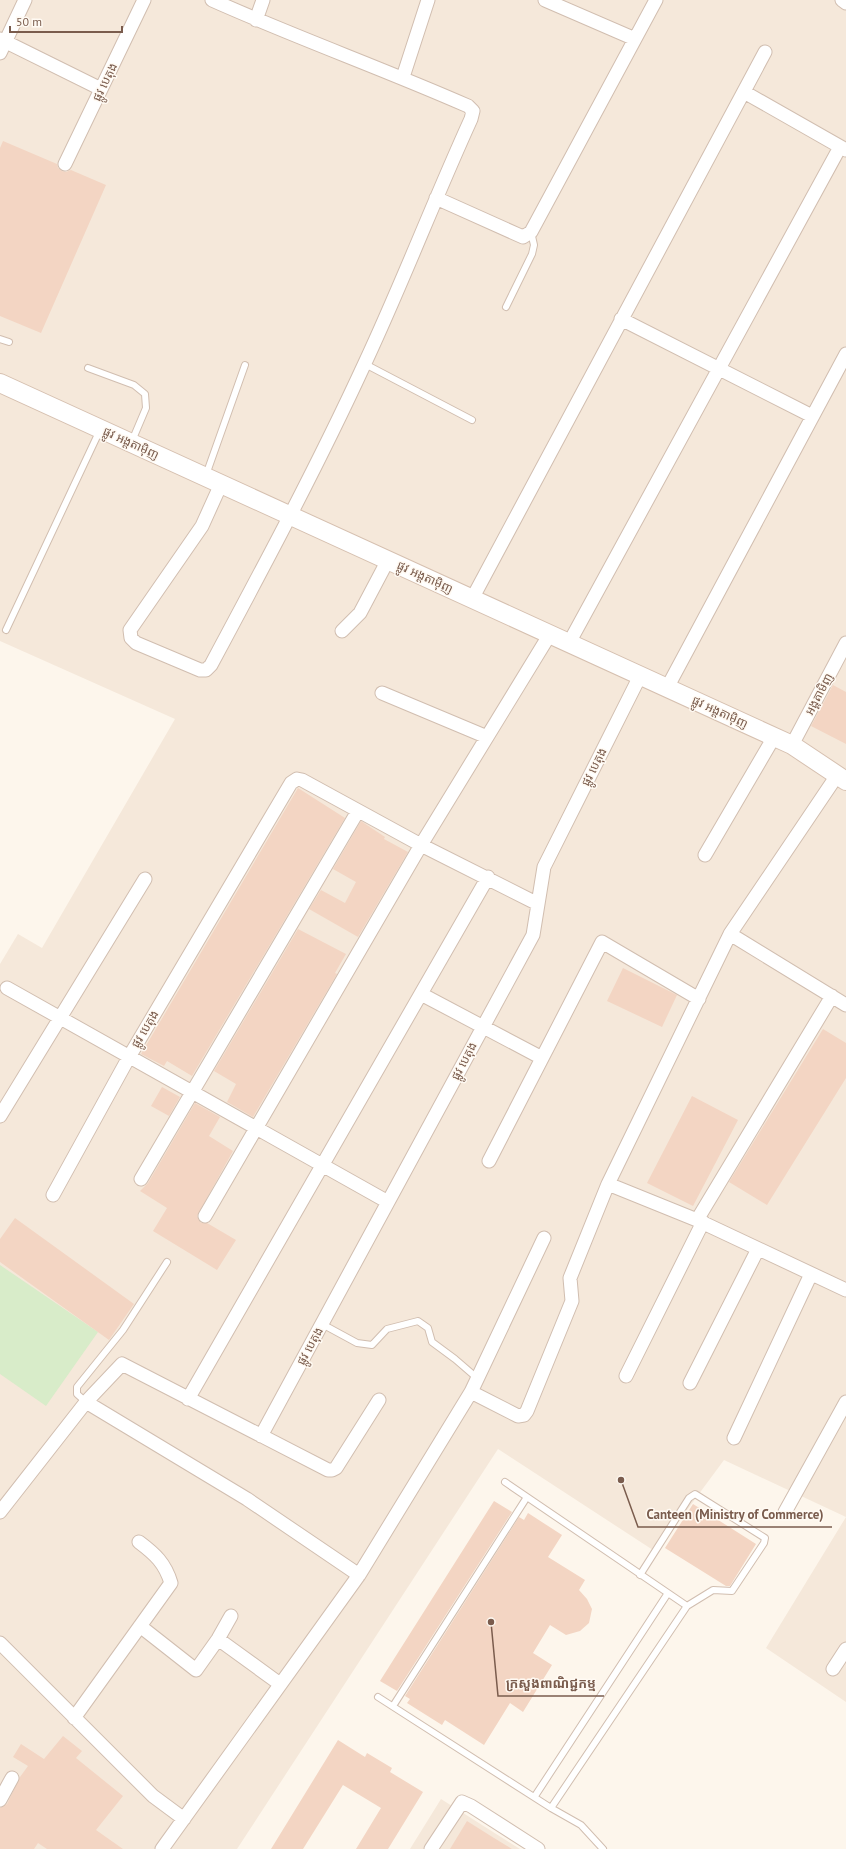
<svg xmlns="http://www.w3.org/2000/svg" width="846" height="1849" font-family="'PT Sans','Noto Sans Khmer',sans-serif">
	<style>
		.residential { fill: #f5e8da }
		.green { fill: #d8ecc9 }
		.building { fill: #f3d5c3 }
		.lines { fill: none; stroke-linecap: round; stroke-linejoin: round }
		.lane-casing { stroke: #d1beb0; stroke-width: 8 }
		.street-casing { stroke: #d1beb0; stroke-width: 15 }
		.secondary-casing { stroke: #d6c0b0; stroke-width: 20 }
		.lane { stroke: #fff; stroke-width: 6 }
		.street { stroke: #fff; stroke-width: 13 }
		.secondary { stroke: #fff; stroke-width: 18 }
		.labels { text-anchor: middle; stroke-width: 3; stroke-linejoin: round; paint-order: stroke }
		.street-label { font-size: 12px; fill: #7a5c4d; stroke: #fffaf3 }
		.leader { fill: none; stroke: #7a5c4d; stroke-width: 1.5 }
		.callout-dot { fill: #7a5c4d; stroke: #fffaf3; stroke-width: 1.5 }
		.callout-label { font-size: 13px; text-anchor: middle; font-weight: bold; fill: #7a5c4d; stroke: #fffaf3; stroke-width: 3; stroke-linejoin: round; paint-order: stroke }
	</style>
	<rect width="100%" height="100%" fill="#fdf6ec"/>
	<path class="residential" d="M0,0H846V1702L766,1648L846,1517L724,1460L656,1552L498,1449L237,1849H0V964L18,934L42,948L175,719L0,641Z
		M441,1799L520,1849H410Z"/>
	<path class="green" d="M0,1265L98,1332L46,1406L0,1374Z"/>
	<path class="building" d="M3,141L57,164L58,168L62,171L66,172L71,170L106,185L41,333L0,316V148Z
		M833,685L846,692V744L811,726Z
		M298,788L345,818L192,1076L167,1061L164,1066L141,1054Z
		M361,821L385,837L384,839L408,852L358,937L309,909L321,890L345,903L356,882L333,869Z
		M298,929L346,954L335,973L337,974L253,1117L227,1102L236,1084L214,1071Z
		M623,968L677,995L662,1027L607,1001Z
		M823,1029L846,1043V1078L767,1205L729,1182Z
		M162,1087L180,1097L169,1116L151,1106Z
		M692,1096L738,1120L693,1206L647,1183Z
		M195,1103L220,1117L209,1136L233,1151L197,1216L201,1223H207L236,1240L217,1270L153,1231L167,1208L140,1191L148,1183Z
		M15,1218L134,1304L109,1340L0,1262V1239Z
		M494,1501L512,1512L397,1691L380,1681Z
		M693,1504L756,1544L730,1586H726L665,1548Z
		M528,1513L562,1535L548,1557L585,1580L579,1590L587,1599L592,1609L589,1623L580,1631L566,1635L550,1625L533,1653L552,1665L523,1712L510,1703L484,1745L445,1720L442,1725L407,1703L410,1699L405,1696L519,1517L524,1520Z
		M63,1736L82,1751L76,1758L123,1796L96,1830L123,1849H47L38,1843L34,1849H0V1808L7,1804L20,1777L28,1766L13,1757L21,1744L44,1759Z
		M338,1740L365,1757L367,1753L392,1768L390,1772L423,1792L388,1849H356L381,1808L343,1785L303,1849H271Z
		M467,1821L494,1838L512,1849H450Z"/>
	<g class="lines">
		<g class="lane-casing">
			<path id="lane" d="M506,307L532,254L534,245L531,232
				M0,339L9,342
				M365,364L472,420
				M88,368L134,385L145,394L146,408L132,441
				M206,475L245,365
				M6,630L100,430
				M322,1324L357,1343L372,1345L387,1329L418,1321L428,1328L432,1342L455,1359L477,1378
				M86,1402L77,1394V1387L123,1330L167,1262
				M505,1482L687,1606L551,1808
				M640,1575L689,1498L695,1494L765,1538L764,1543L732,1591L713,1590L687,1606
				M378,1697L551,1808L581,1825L603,1849
				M393,1706L527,1497
				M535,1796L668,1593"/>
		</g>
		<g class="street-casing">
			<path id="street" d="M212,0C297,38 384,69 468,106L473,111L471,119C434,200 402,284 364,365C317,467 264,566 211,665L206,670H200L136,643L131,638L130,630L202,526L221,484
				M545,0L635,39
				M842,0L846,3
				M256,20L263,0
				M0,39L101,89
				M0,53L25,0
				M403,77L428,0
				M744,92L846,150
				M65,164L144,0
				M436,198L523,237L531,232L656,0
				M621,319L812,416
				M472,599L765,52
				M342,631L360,613L388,560
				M569,643L840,147
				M667,688L846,354
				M382,693L487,737
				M792,745L846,643
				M705,855L774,737
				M730,934L846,1005
				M7,988L388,1202
				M421,994L542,1058
				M0,1116L145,879
				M489,1161L602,942L699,999
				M141,1179L358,811
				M608,1184L697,1220L846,1290
				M53,1195L129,1057L291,783L297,779L302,780L421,845L538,904
				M205,1216L421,845L550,634
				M697,1220L832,996
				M626,1376L703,1222
				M690,1383L758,1249
				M471,1392L518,1416L524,1415L527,1411L572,1301L570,1278L608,1184L730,934L838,774
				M188,1399L488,877
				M86,1402L247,1499L359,1575
				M261,1436L533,935L544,867L640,676
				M734,1438L811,1274
				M0,1512L86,1402L122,1364L328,1470H332L336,1468L379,1400
				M785,1512L846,1402
				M140,1626L196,1670L218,1639L231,1616
				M218,1639L280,1684
				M0,1643L153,1796L184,1819
				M833,1669L846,1649
				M74,1718L171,1583C165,1563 155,1554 139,1542
				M0,1800L12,1778
				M162,1849L359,1575L471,1392L544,1238
				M431,1849L462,1802L471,1806L538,1849"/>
		</g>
		<g class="secondary-casing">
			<path id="secondary" d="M0,383L792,745L846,781"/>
		</g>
		<use href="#lane" class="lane"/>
		<use href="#street" class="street"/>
		<use href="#secondary" class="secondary"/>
	</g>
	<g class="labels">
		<g class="street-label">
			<text transform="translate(105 82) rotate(-64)" y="4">ផ្លូវ បេតុង</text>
			<text transform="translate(131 443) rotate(25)" y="4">ផ្លូវ អង្តតាម៉ិញ</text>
			<text transform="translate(425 577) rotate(25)" y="4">ផ្លូវ អង្តតាម៉ិញ</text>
			<text transform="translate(819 694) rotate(-62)" y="4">អង្គតាមិញ</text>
			<text transform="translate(720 712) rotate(25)" y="4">ផ្លូវ អង្តតាម៉ិញ</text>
			<text transform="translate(594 767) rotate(-63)" y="4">ផ្លូវ បេតុង</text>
			<text transform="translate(145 1029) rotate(-59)" y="4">ផ្លូវ បេតុង</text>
			<text transform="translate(464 1061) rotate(-62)" y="4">ផ្លូវ បេតុង</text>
			<text transform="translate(310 1346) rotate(-61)" y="4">ផ្លូវ បេតុង</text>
		</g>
	</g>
	<path class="leader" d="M621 1480L638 1527H832M491 1622L498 1696H604"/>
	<g class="callout-dot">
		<circle cx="621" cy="1480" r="4"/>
		<circle cx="491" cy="1622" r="4"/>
	</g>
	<g class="callout-label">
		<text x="735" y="1519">Canteen (Ministry of Commerce)</text>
		<text x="551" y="1688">ក្រសួងពាណិជ្ជកម្ម</text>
	</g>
	<path d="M10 26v6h112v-6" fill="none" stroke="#7a5c4d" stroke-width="2"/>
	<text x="16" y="26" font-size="12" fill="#7a5c4d" stroke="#fffaf3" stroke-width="3" paint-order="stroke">50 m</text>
</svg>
